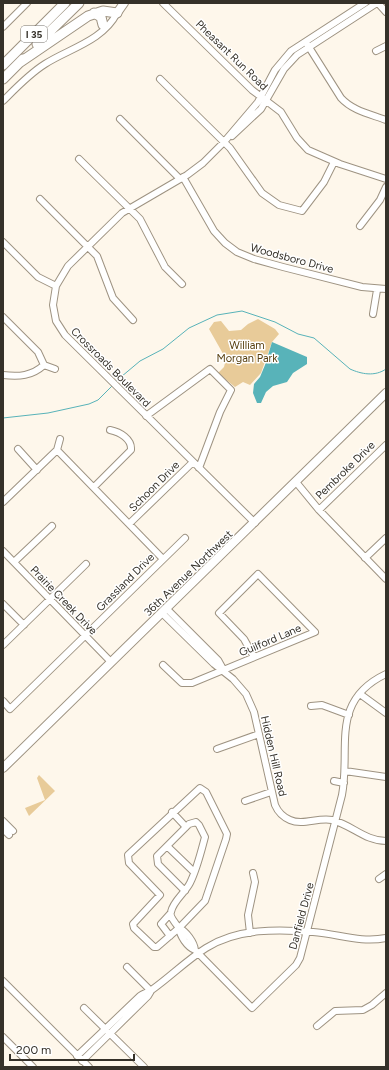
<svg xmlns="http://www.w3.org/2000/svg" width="389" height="1070" font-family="Figtree,sans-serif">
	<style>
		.green { fill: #e8cb99 }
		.water { fill: #58b3b9 }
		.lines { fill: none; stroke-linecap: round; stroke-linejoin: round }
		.stream { stroke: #58b3b9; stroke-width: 1 }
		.minor-casing { stroke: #9e9382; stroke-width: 8 }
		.major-casing { stroke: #9e9382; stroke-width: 10 }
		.highway-casing { stroke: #9e9382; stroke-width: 11 }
		.minor { stroke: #fff; stroke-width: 6 }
		.major { stroke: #fff; stroke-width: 8 }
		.highway { stroke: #fff; stroke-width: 9 }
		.labels { text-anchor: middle; stroke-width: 3; stroke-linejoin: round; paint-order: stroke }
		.shield { fill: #fff; stroke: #726f69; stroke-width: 1 }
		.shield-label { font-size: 10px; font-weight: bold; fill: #353129 }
		.street-label { font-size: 11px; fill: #353129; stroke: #fff }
		.park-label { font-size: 11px; fill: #573f0f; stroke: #fff }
	</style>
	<rect width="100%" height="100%" fill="#fef7eb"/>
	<path class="green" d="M258,319L275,329L279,334L272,342L261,373L250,385L243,382L235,387L218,373L224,367L226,359L209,329L214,322L221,321L229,331L241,330L248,324Z
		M39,775L55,791L29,816L25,808L45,800L37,778Z"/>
	<path class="water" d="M272,342L307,357V364L293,373L287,382L273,386L266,392L261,403H257L253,393L254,384L260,377L265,365Z"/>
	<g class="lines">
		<path class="stream" d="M115,382L140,361L163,349L189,328L217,315L242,311L275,322L298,334L314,338L350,369C361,374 375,377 386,369
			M3,418L48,413L89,404L98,400L112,386"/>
		<g class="minor-casing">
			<path id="minor" d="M163,3L252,90L281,112L297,138L308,150L340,164L386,179
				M378,3L386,12
				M3,27L27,3
				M307,44L341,98C353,111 370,114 386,120
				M376,51L386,46
				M160,79L230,148L262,193L279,205L302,211L324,182L334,162
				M3,101C16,88 29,74 45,64C68,49 103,41 117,13
				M120,119L180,179
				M232,136L261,109L284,69L297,55L377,3
				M79,159L140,219L165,267L182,284
				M183,177L214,231L225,243L237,252L254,259L283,267L362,287L386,289
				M40,199L97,256L113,298L133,320
				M360,226L380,200L386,187
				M3,242L38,277L56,286
				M373,314L377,290
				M3,317L38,352L44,365
				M44,365L55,369
				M3,375C19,377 32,376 44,365
				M146,416L210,369L231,390L220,412L199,468
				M18,449L37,470
				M57,450L163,559
				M296,482L319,510L386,579
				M94,487L131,450C132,439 120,432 110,430
				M3,502L57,450L60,439
				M319,510L386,445
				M255,523L65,335L56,321L53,305L56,286L68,266L122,213L187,175L203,163L224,142L258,102L275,70L291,51L365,3
				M129,524L193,462
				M3,551L111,662
				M365,558L386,538
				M14,562L52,526
				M3,604L24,625
				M167,609L218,660L223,669
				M163,614L214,664L233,679L246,694L254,712L275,805C278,812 283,817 290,820C303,826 318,817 332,820C352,825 365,841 386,841
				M3,645L86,564
				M163,665L182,683H192L315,632L258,574L219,613L244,639L254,657
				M360,694L386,713
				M3,701L10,709L185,538
				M311,706L322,705L349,715
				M217,749L259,734
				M345,771L386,777
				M334,781L344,783
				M200,788L206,792L227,834L226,839L205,901L179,928L157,947H154L134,928L133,924L160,895L129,863L128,855Z
				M245,801L271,792
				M172,812L186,827
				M3,821L13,831
				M3,829L9,835
				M167,846L194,872
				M379,879L386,874
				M179,928C176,924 169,916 171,912C173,901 185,893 190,883C197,869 201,852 205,837L199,825L196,822L189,824L157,856L158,864L185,891
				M250,933L248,915L255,882L253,873
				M170,936L161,924L170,914
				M195,950C194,942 186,931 179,928C180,936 187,947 195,950L252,1008L296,965L300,958L342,795C351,748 329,701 386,674
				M127,967L151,991
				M3,981L89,1067
				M84,1008L144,1067
				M317,1026L335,1011L363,1010L372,1005L386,993
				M3,1037L33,1067
				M77,1056L140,996C144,993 149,992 153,989C171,976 187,960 206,948C237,928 279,929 313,932C339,934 360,943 386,938
				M82,1061L148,996L151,991"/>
		</g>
		<g class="major-casing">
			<path id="major" d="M117,13L124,3
				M3,768L386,393"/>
		</g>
		<g class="highway-casing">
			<path id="highway" d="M94,13L101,17L103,25
				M37,44L79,3
				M19,63L88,16L103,11L117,13
				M3,65L65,3
				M3,79L23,59"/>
		</g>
		<use href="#minor" class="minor"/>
		<use href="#major" class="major"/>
		<use href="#highway" class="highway"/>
	</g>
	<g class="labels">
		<rect class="shield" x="21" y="26" width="26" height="16" rx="3"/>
		<g class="shield-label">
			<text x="34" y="38">I 35</text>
		</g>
		<g class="street-label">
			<text transform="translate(232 55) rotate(44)" y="4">Pheasant Run Road</text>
			<text transform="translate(292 258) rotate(15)" y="4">Woodsboro Drive</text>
			<text transform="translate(111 367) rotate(45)" y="4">Crossroads Boulevard</text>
			<text transform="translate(345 470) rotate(-44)" y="4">Pembroke Drive</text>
			<text transform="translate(154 486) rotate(-45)" y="4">Schoon Drive</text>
			<text transform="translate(188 573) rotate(-44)" y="4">36th Avenue Northwest</text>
			<text transform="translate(125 582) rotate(-45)" y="4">Grassland Drive</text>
			<text transform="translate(64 600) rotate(46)" y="4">Prairie Creek Drive</text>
			<text transform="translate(270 640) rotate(-23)" y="4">Guilford Lane</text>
			<text transform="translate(274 756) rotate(77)" y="4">Hidden Hill Road</text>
			<text transform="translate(301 916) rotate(-75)" y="4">Danfield Drive</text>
		</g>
		<g class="park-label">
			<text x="247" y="349">William<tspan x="247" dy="13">Morgan Park</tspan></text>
		</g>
	</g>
	<rect width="389" height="1070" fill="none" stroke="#353129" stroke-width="8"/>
	<path d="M10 1054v6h124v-6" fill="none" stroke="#353129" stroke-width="2"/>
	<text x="16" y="1054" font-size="12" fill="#353129" stroke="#ffffff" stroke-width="3" paint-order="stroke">200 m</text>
</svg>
